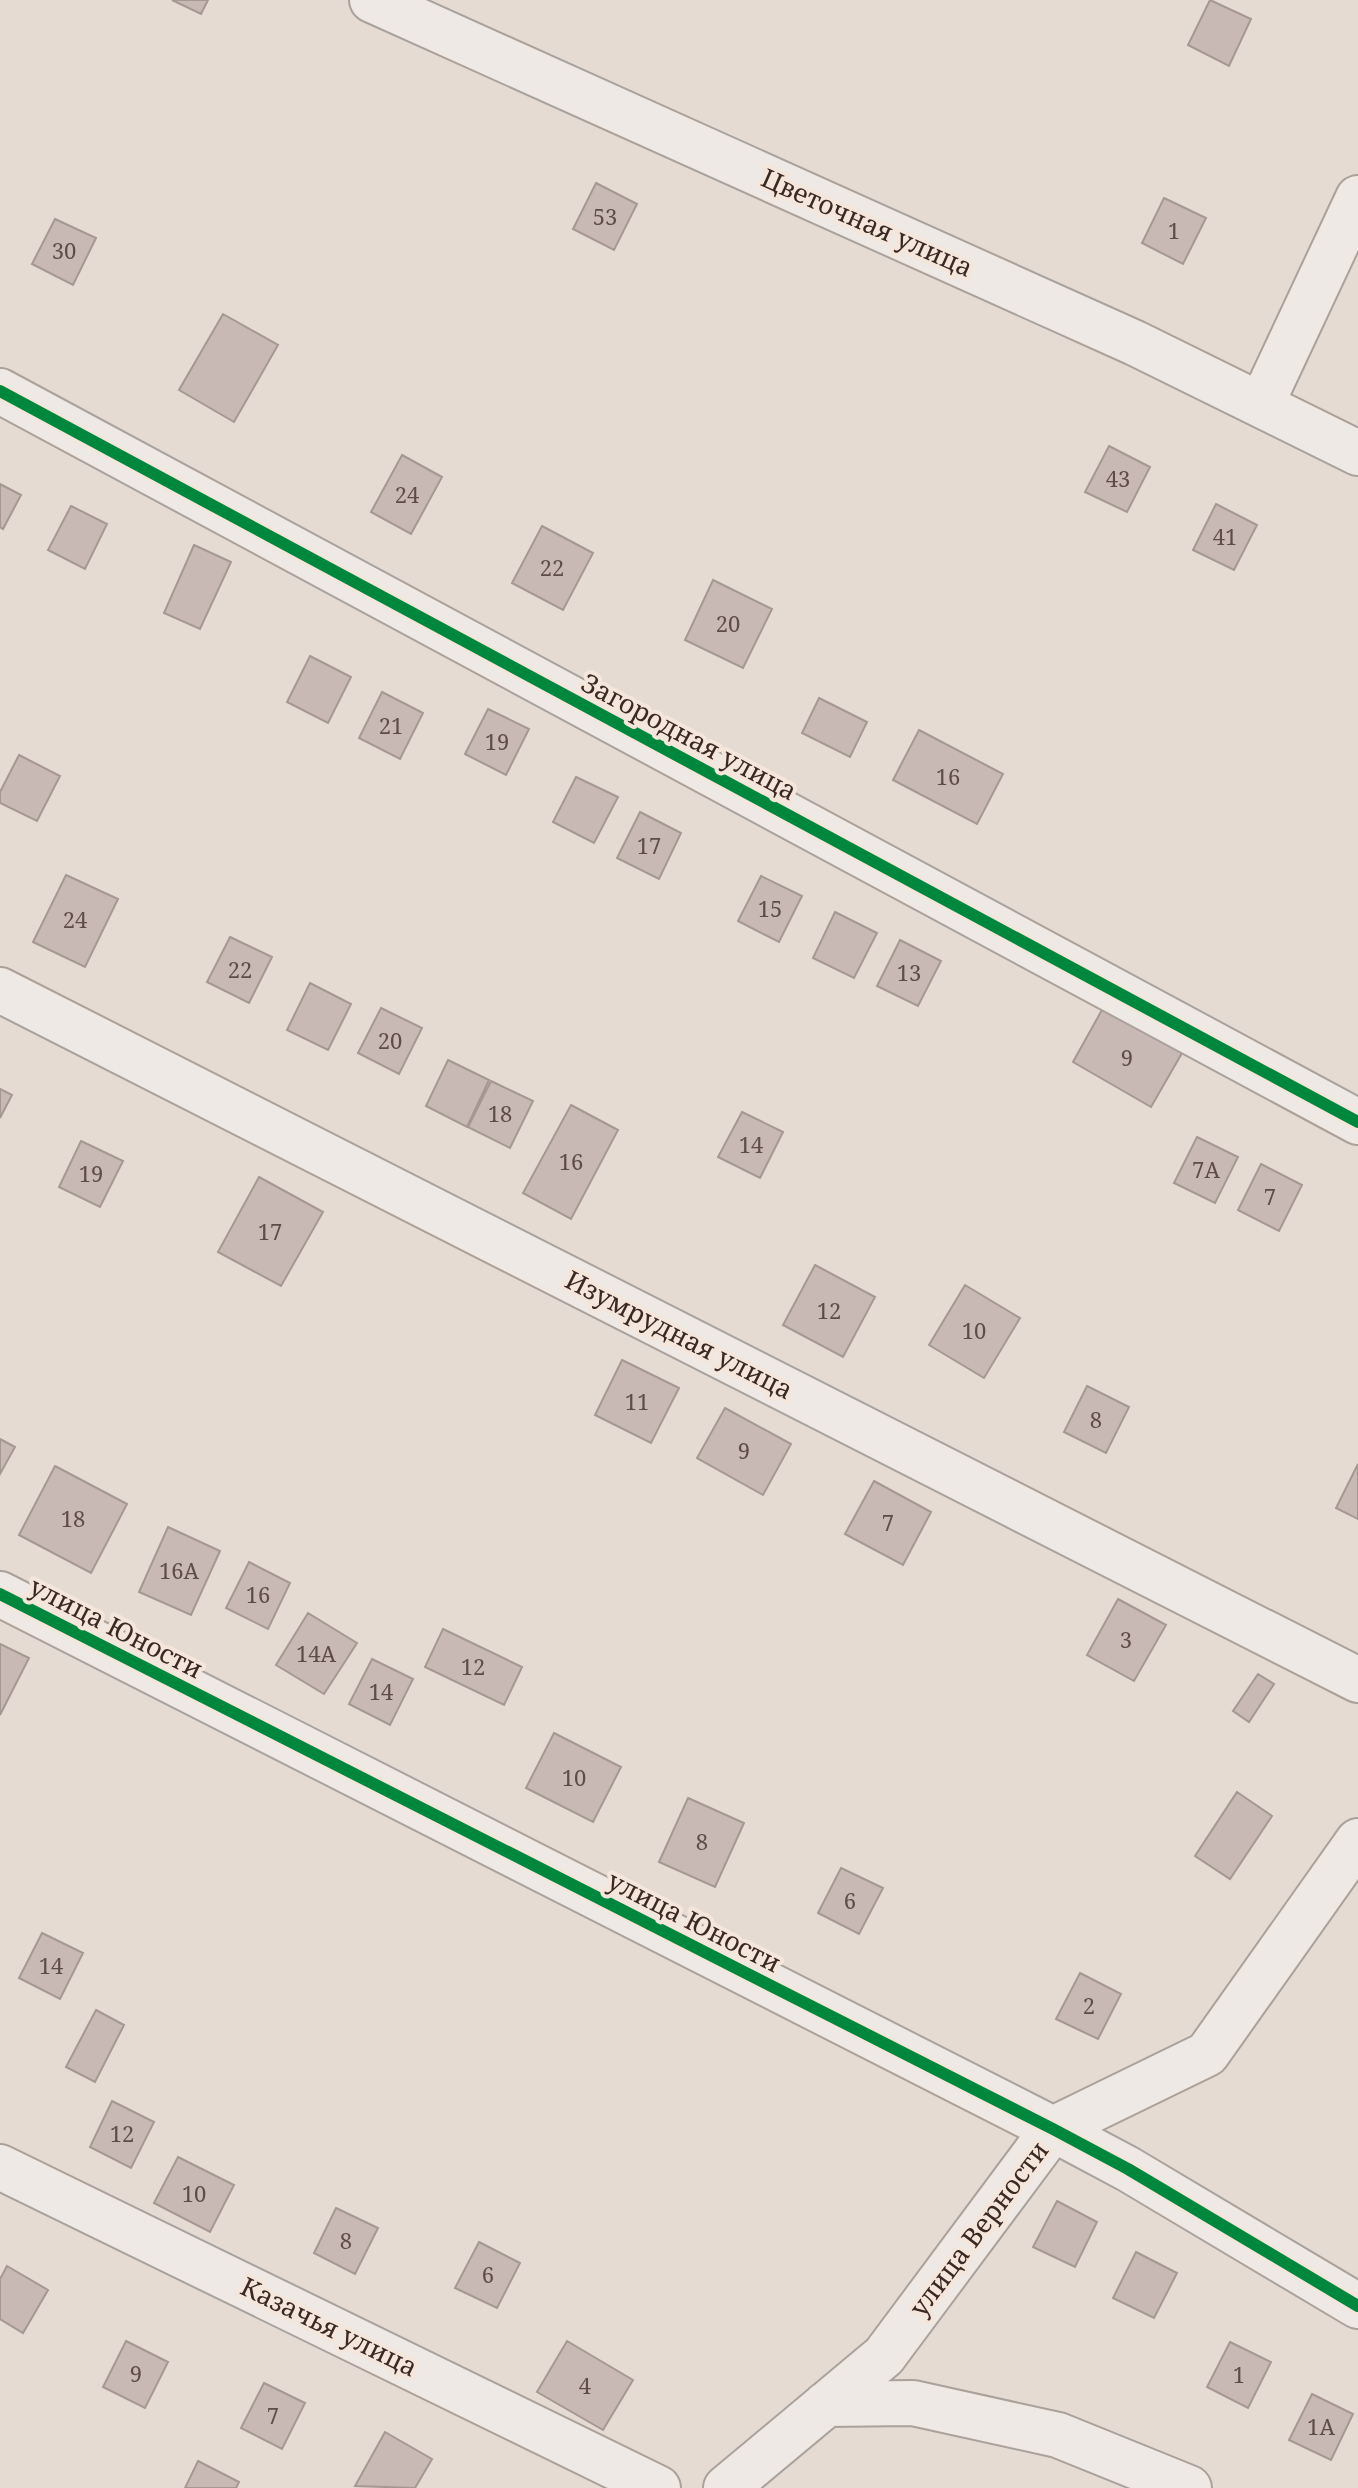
<svg xmlns="http://www.w3.org/2000/svg" width="1358" height="2488" font-family="'Noto Serif',serif">
	<style>
		.building { fill: #c9b9b4; stroke: #a59792; stroke-width: 2 }
		.lines { fill: none; stroke-linecap: round; stroke-linejoin: round }
		.minor-casing { stroke: #aba19b; stroke-width: 48 }
		.minor { stroke: #eee9e4; stroke-width: 44 }
		.cycleway-casing { stroke: #f4e6db; stroke-width: 17 }
		.cycleway { stroke: #00873e; stroke-width: 12 }
		.labels { text-anchor: middle; stroke-width: 8; stroke-linejoin: round; paint-order: stroke }
		.number-label { font-size: 22px; fill: #5e4c47 }
		.street-label { font-size: 26px; fill: #3a2823; stroke: #f4e6db }
	</style>
	<rect width="100%" height="100%" fill="#e5dbd3"/>
	<path class="building" d="M172,0H208L201,14Z
		M1210,0L1251,19L1229,66L1188,45Z
		M596,183L637,204L614,250L573,229Z
		M1164,198L1206,218L1183,264L1142,243Z
		M55,219L96,238L73,285L32,264Z
		M223,314L278,345L234,422L179,390Z
		M1109,446L1150,467L1127,512L1085,492Z
		M402,455L442,477L411,534L371,512Z
		M0,484L21,495L3,529L0,527Z
		M1216,504L1257,525L1234,570L1193,550Z
		M71,506L107,524L85,569L48,550Z
		M542,526L593,553L563,610L512,583Z
		M194,545L231,562L200,629L164,613Z
		M713,580L772,609L743,668L685,640Z
		M310,656L351,677L328,723L287,702Z
		M382,692L423,713L400,759L359,738Z
		M819,698L867,722L850,757L802,733Z
		M488,709L529,729L506,775L465,754Z
		M919,730L1003,774L977,824L893,780Z
		M19,755L60,776L37,821L0,803V792Z
		M576,777L618,797L594,843L553,822Z
		M640,812L681,833L659,879L617,858Z
		M66,875L118,899L85,967L33,942Z
		M761,876L802,896L779,942L738,921Z
		M835,912L877,933L854,978L813,958Z
		M230,937L272,957L249,1003L207,982Z
		M900,940L941,961L918,1006L877,986Z
		M310,983L351,1004L328,1050L287,1030Z
		M381,1008L422,1028L399,1074L358,1053Z
		M1103,1008L1182,1053L1151,1107L1073,1062Z
		M448,1060L489,1080L467,1127L426,1106Z
		M491,1081L533,1101L510,1148L468,1127Z
		M0,1089L12,1095L0,1118Z
		M571,1105L618,1130L571,1219L523,1193Z
		M742,1112L783,1132L760,1178L718,1157Z
		M1197,1137L1238,1157L1215,1203L1174,1183Z
		M81,1141L123,1161L100,1207L59,1187Z
		M1261,1164L1302,1185L1279,1231L1238,1210Z
		M259,1177L323,1212L281,1286L218,1252Z
		M815,1265L875,1297L843,1357L783,1325Z
		M965,1285L1020,1318L984,1378L929,1345Z
		M622,1360L679,1388L651,1443L595,1415Z
		M1087,1386L1129,1407L1106,1453L1064,1432Z
		M725,1408L791,1444L763,1495L697,1458Z
		M0,1439L15,1447L0,1474Z
		M1358,1464V1519L1336,1508Z
		M55,1466L127,1504L91,1573L19,1535Z
		M874,1481L931,1512L903,1565L845,1534Z
		M168,1527L220,1551L191,1615L139,1592Z
		M249,1562L290,1583L268,1629L226,1608Z
		M1118,1599L1166,1625L1134,1681L1087,1655Z
		M308,1613L357,1643L324,1694L276,1665Z
		M443,1629L522,1667L504,1705L425,1667Z
		M0,1644L29,1658L0,1715Z
		M372,1659L413,1679L390,1725L349,1704Z
		M1258,1674L1274,1684L1249,1722L1233,1711Z
		M554,1733L621,1767L593,1822L526,1788Z
		M1237,1792L1272,1816L1230,1879L1195,1856Z
		M688,1798L744,1823L715,1887L659,1862Z
		M841,1868L883,1888L859,1934L818,1913Z
		M42,1933L83,1953L60,1999L19,1978Z
		M1080,1973L1121,1994L1098,2039L1056,2019Z
		M96,2010L124,2025L95,2082L66,2067Z
		M112,2101L154,2122L131,2168L90,2147Z
		M178,2157L234,2185L210,2232L154,2203Z
		M1057,2201L1097,2222L1075,2267L1033,2247Z
		M336,2208L378,2228L355,2274L314,2253Z
		M479,2242L520,2263L497,2308L455,2288Z
		M1136,2252L1177,2273L1154,2318L1113,2298Z
		M7,2266L48,2290L23,2333L0,2319V2279Z
		M126,2341L168,2362L145,2408L103,2387Z
		M567,2341L633,2380L603,2430L537,2392Z
		M1230,2342L1271,2362L1248,2408L1207,2387Z
		M264,2383L305,2403L282,2449L241,2428Z
		M1312,2394L1353,2414L1331,2460L1289,2440Z
		M385,2432L432,2459L415,2488L355,2486Z
		M198,2461L239,2482L236,2488H185Z"/>
	<g class="lines">
		<g class="minor-casing">
			<path id="minor" d="M372,0L1135,343L1358,453
				M0,391L1358,1122
				M1261,405L1358,198
				M0,990L1358,1680
				M0,1594L1053,2129L1128,2169L1358,2306
				M0,2167L658,2488
				M826,2404L913,2403L1058,2435L1189,2488
				M726,2488L884,2356L1053,2129L1207,2054L1358,1841"/>
		</g>
		<use href="#minor" class="minor"/>
		<g class="cycleway-casing">
			<path id="cycleway" d="M0,391L1358,1122
				M0,1594L1053,2129L1128,2169L1358,2306"/>
		</g>
		<use href="#cycleway" class="cycleway"/>
	</g>
	<g class="labels">
		<g class="number-label">
			<text x="605" y="225">53</text>
			<text x="1174" y="239">1</text>
			<text x="64" y="259">30</text>
			<text x="1118" y="487">43</text>
			<text x="407" y="503">24</text>
			<text x="1225" y="545">41</text>
			<text x="552" y="576">22</text>
			<text x="728" y="632">20</text>
			<text x="391" y="734">21</text>
			<text x="497" y="750">19</text>
			<text x="948" y="785">16</text>
			<text x="649" y="854">17</text>
			<text x="770" y="917">15</text>
			<text x="75" y="928">24</text>
			<text x="240" y="978">22</text>
			<text x="909" y="981">13</text>
			<text x="390" y="1049">20</text>
			<text x="1127" y="1066">9</text>
			<text x="500" y="1122">18</text>
			<text x="751" y="1153">14</text>
			<text x="571" y="1170">16</text>
			<text x="1206" y="1178">7А</text>
			<text x="91" y="1182">19</text>
			<text x="1270" y="1205">7</text>
			<text x="270" y="1240">17</text>
			<text x="829" y="1319">12</text>
			<text x="974" y="1339">10</text>
			<text x="637" y="1410">11</text>
			<text x="1096" y="1428">8</text>
			<text x="744" y="1459">9</text>
			<text x="73" y="1527">18</text>
			<text x="888" y="1531">7</text>
			<text x="179" y="1579">16А</text>
			<text x="258" y="1603">16</text>
			<text x="1126" y="1648">3</text>
			<text x="316" y="1662">14А</text>
			<text x="473" y="1675">12</text>
			<text x="381" y="1700">14</text>
			<text x="574" y="1786">10</text>
			<text x="702" y="1850">8</text>
			<text x="850" y="1909">6</text>
			<text x="51" y="1974">14</text>
			<text x="1089" y="2014">2</text>
			<text x="122" y="2142">12</text>
			<text x="194" y="2202">10</text>
			<text x="346" y="2249">8</text>
			<text x="488" y="2283">6</text>
			<text x="136" y="2382">9</text>
			<text x="1239" y="2383">1</text>
			<text x="585" y="2394">4</text>
			<text x="273" y="2424">7</text>
			<text x="1321" y="2435">1А</text>
		</g>
		<g class="street-label">
			<text transform="translate(867 223) rotate(24)" y="9">Цветочная улица</text>
			<text transform="translate(689 737) rotate(28)" y="9">Загородная улица</text>
			<text transform="translate(679 1335) rotate(27)" y="9">Изумрудная улица</text>
			<text transform="translate(116 1628) rotate(27)" y="9">улица Юности</text>
			<text transform="translate(694 1922) rotate(27)" y="9">улица Юности</text>
			<text transform="translate(979 2229) rotate(-53)" y="9">улица Верности</text>
			<text transform="translate(329 2327) rotate(26)" y="9">Казачья улица</text>
		</g>
	</g>
</svg>
